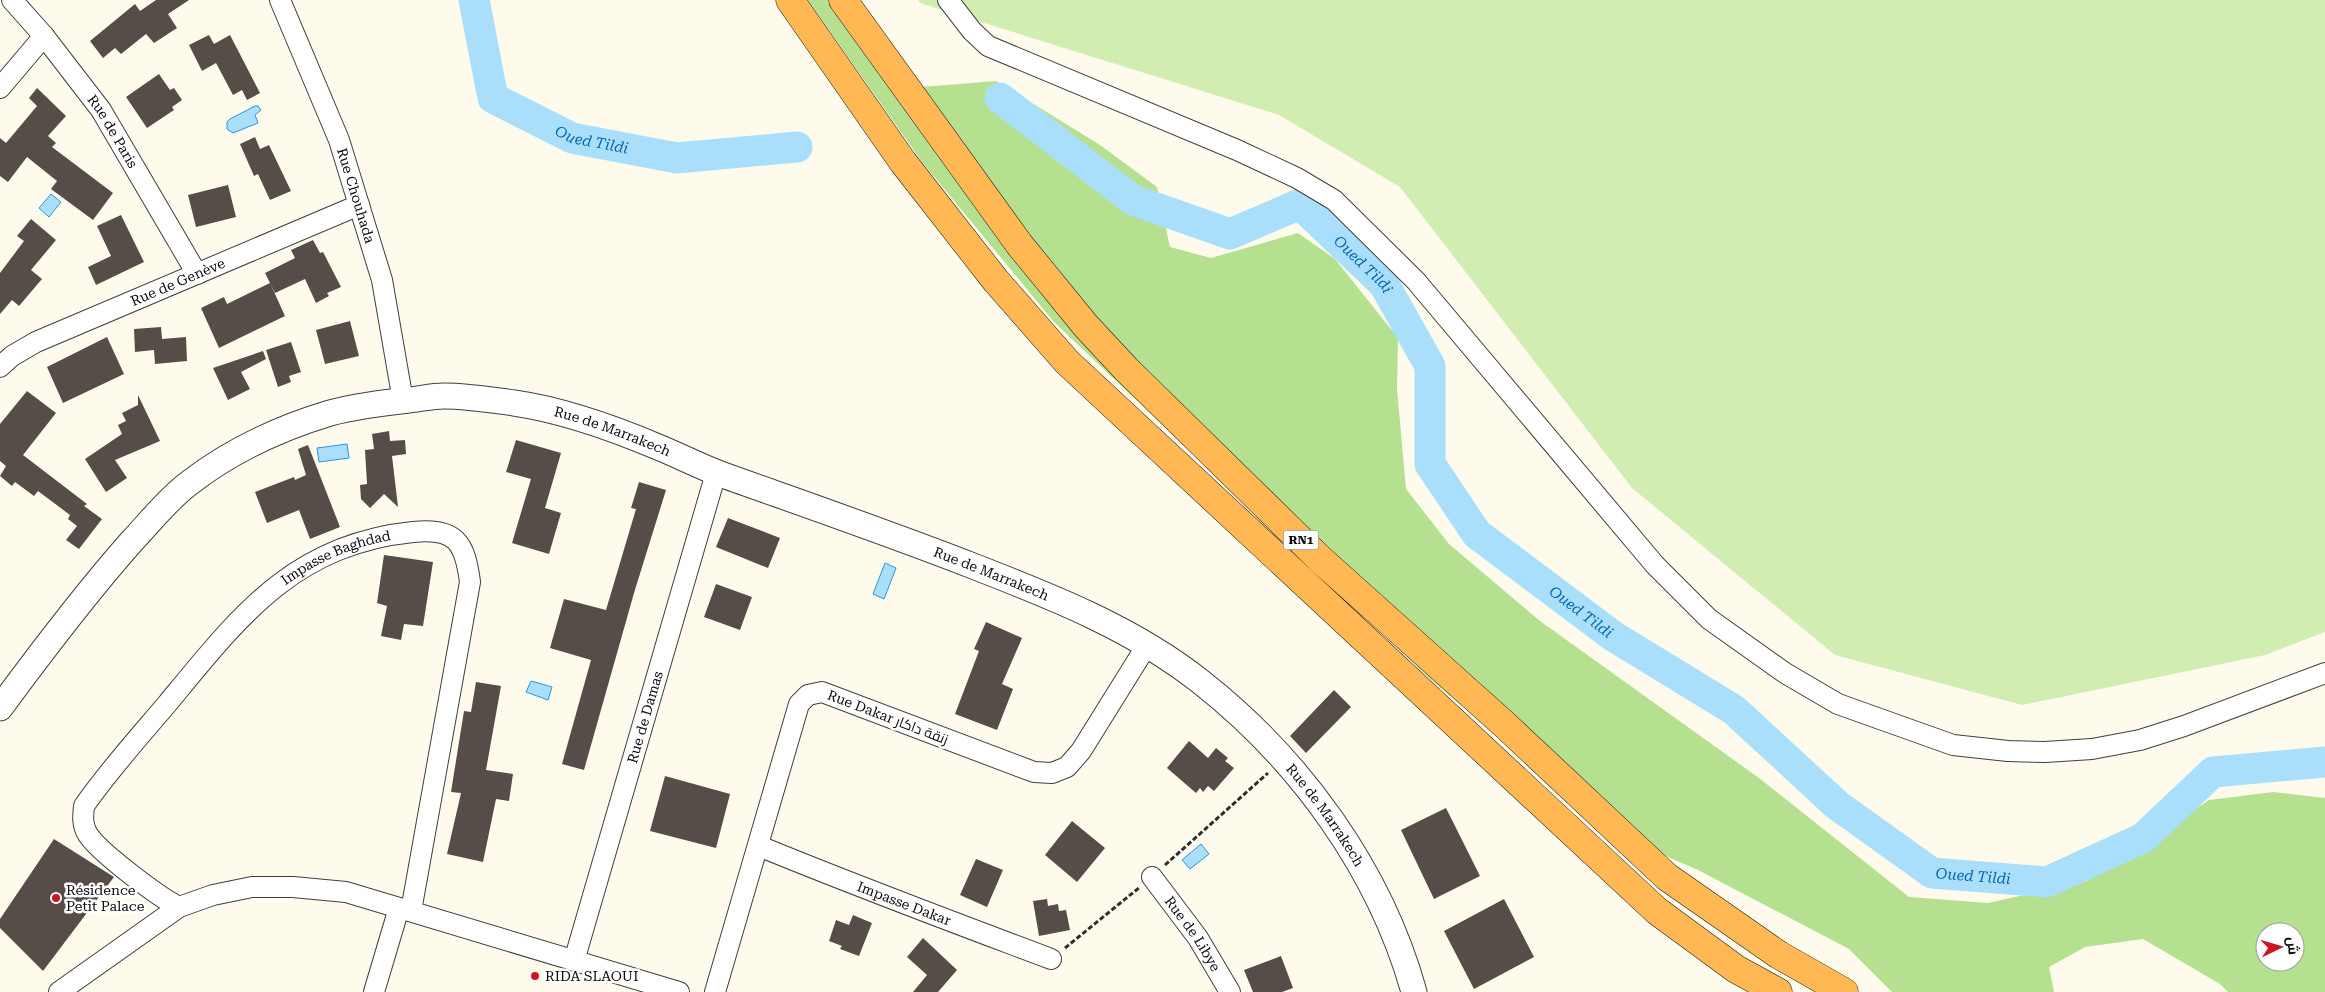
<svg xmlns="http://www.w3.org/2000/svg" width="2325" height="992" font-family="'Roboto Serif',Cairo,serif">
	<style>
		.green { fill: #d1edb1 }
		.forest { fill: #b4e08f; fill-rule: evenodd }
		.water { fill: #aadffc; stroke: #2a96db }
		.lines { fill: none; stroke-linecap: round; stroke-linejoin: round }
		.river { stroke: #aadffc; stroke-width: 31 }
		.building { fill: #564d48 }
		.minor-casing { stroke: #3f3f3f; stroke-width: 22 }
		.tertiary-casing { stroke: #3f3f3f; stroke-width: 27 }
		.trunk-casing { stroke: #1d1d1d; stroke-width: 29 }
		.path { stroke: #2e2e2e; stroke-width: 3; stroke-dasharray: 5 2.5; stroke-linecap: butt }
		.minor { stroke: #fff; stroke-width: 20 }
		.tertiary { stroke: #fff; stroke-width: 25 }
		.trunk { stroke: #ffb853; stroke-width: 28 }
		.poi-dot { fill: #ca1721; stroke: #fff; stroke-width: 2 }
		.labels { text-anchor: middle; stroke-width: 5; stroke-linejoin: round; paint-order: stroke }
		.shield { fill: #fff; stroke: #555; stroke-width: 1 }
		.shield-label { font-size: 12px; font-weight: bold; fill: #0c0c0c }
		.street-label { font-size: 14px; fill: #0c0c0c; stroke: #fff }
		.poi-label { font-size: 14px; fill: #0c0c0c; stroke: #fff; text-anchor: start }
		.water-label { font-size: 15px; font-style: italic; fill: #0966aa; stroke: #fff }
	</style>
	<rect width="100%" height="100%" fill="#fffbec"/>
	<path class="green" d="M918,0H2325V632L2265,655L2022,705L1835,655L1632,488L1400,187L1279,115L920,3Z"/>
	<path class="forest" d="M808,0H846L922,87L996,81L1100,145L1157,187L1170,247L1211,258L1298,233L1335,259L1398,338L1397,389L1406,489L1449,544L1540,621L1759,778L1909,897L1988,903L2087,881L2209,800L2273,792L2325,798V992H2228L2220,984L2143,939L2085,947L2049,967L2054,992H1892L1849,949L1698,870L1608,831L1428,677L1054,322L922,162ZM2265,932H2295V962H2265Z"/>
	<path class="water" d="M255,106H258L261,110L255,115L258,123L233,133L227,129V122L230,119Z
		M51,194L61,202L49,217L39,208Z
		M347,444L349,458L319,462L317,448Z
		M885,563L896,568L884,599L873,594Z
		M531,681L552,687L548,700L526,692Z
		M1201,844L1209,854L1190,869L1182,860Z"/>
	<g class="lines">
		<g class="river">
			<path id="s1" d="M474,0L493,98L572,138L677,158L797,147"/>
			<path id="s2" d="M1000,98L1133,200L1230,234L1300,204L1384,284L1430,366V464L1477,534L1613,636L1734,710L1837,805L1932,873L2047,882L2143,838L2213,772L2325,762"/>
		</g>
	</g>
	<path class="building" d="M156,0H189L168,14L177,28L154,43L146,34L121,54L115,48L103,58L90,41L135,4L140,11Z
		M209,35L214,44L230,35L260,93L247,100L242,90L233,95L216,63L202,71L189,45Z
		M159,74L170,90L174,88L182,100L172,107L174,110L147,128L126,97Z
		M37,88L66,116L48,136L56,143L52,147L113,193L93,220L51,189L57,181L27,157L8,182L0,176V138L6,143L37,106L29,98Z
		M255,137L260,149L269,145L291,191L270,200L258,174L254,176L240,144Z
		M228,185L236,217L196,227L188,195Z
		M121,215L144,262L96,285L88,267L111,256L97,226Z
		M31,219L56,240L31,270L42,279L19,306L12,300L0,314V273L24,241L17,236Z
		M313,240L320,253L323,252L341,287L327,293L329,296L316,303L305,279L275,293L265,273L295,258L291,250Z
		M270,283L285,316L219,348L201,308L224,297L227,304Z
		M350,321L359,356L325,364L316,330Z
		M161,327L162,339L186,337L187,361L155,364L154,350L135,352L134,329Z
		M107,337L124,374L63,403L47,367Z
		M291,342L301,372L289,376L291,382L278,387L266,350Z
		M263,351L266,359L241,372L250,389L228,400L213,368Z
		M27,391L56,413L23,455L87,504L84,506L102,519L79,549L66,540L77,526L68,519L70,515L38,491L34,496L15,482L12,486L0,476L6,466L0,461V424Z
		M138,395L160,441L115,460L127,478L106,492L85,459L122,434L118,425L126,421L122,413L138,405Z
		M389,431L390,441L405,440L406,454L392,456L398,507L384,494L370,508L361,499L360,485L367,484L365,450L374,449L372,434Z
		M516,440L561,453L545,508L561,513L549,554L512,543L531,479L506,472Z
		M308,445L340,527L310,539L299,510L267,523L255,492L294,477L295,480L306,475L298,449Z
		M639,482L666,490L634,593L584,770L562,764L591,660L550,648L564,599L606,610L636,509L631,508Z
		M728,518L780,538L768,568L716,547Z
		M384,555L433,562L423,626L404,624L401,640L381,636L387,606L377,603Z
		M716,584L752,597L740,630L704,617Z
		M986,622L1022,638L1002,684L1013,689L997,730L955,714L979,651L974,649Z
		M476,682L501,686L486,770L513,774L509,801L496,799L483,862L447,854L461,793L451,792L464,711L471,712Z
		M1334,690L1351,707L1306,753L1290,736Z
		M1189,741L1208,758L1216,748L1228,758L1225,761L1234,768L1214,791L1208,786L1203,792L1200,788L1196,793L1167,768Z
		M665,776L730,794L716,848L650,831Z
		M1446,808L1480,876L1434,899L1401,830Z
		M1072,821L1105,848L1077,882L1045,855Z
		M54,839L114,877L43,971L0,928V919Z
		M976,859L1003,870L987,907L960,895Z
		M1047,899L1048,906L1058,904L1059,911L1066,910L1070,930L1039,936L1033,901Z
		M1504,899L1534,957L1474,989L1444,931Z
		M853,915L872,923L859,956L840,949L842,946L829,941L836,920L849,925Z
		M923,938L957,970L938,992H913L927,975L907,957Z
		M1281,956L1293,988L1282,992H1253L1244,970Z"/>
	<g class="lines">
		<g class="minor-casing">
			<g id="minor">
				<path id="s3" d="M12,0L44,36L101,110L197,274"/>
				<path id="s4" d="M280,0L339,140L382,280L403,401"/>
				<path d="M948,0L972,31L988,46L1237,150L1297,178L1334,200L1416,281L1655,565L1709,619L1785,673L1838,704L1953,745L2008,751L2045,752L2092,749L2140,740L2184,726L2325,673"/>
				<path d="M0,88L44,36"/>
				<path id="s5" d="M0,367L12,356L36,342L359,205"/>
				<path id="s6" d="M759,846C856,886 953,922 1051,959"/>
				<path id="s7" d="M1152,877L1198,938L1230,992"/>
				<path id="s8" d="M179,907C160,898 96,850 87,833C82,824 83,816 84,806C109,770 139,737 167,704C239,617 293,544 413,532C456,527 465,543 470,582L411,911"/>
				<path id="s9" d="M574,961L716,473"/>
				<path d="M59,992L179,907L213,895L252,887H293L346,892L679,992"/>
				<path d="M374,992L399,908"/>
				<path d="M715,992L799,704L808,695L822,692L1034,772L1052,773L1067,767L1081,751L1147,645"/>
			</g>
		</g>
		<g class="tertiary-casing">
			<g id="tertiary">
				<path id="s10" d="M0,708C42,651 85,594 132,541C150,522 167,500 188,484C229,452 280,428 330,413C355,406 382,403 409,400C420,399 432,396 444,396C467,396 492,400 514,403C563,410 613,428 658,447C680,456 701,467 723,475C807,505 891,534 973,566C1053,597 1134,629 1201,682C1300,760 1380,870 1414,992"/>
			</g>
		</g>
		<g class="trunk-casing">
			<path id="trunk" d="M790,0L903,162L996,281L1067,362L1657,911L1736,969L1778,992
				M843,0L1019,244L1086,326L1126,369L1320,559L1505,725L1667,877L1779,955L1844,992"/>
		</g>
		<path class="path" d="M1165,865L1268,773
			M1065,948L1140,887"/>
		<use href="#minor" class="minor"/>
		<use href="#tertiary" class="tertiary"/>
		<use href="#trunk" class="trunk"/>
	</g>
	<g class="poi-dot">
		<circle cx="56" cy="898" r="5"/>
		<circle cx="535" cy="976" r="5"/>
	</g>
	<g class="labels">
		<rect class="shield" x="1283.5" y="530.5" width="35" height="19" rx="4"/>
		<g class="shield-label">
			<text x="1301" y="544">RN1</text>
		</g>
		<g class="street-label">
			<text dy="5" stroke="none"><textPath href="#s3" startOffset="166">Rue de Paris</textPath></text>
			<text dy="5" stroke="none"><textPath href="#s4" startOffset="210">Rue Chouhada</textPath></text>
			<text dy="5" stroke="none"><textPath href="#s5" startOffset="198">Rue de Genève</textPath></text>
			<text dy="5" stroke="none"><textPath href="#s10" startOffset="741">Rue de Marrakech</textPath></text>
			<text dy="5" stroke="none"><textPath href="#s8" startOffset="506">Impasse Baghdad</textPath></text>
			<text dy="5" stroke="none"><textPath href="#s10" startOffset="1146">Rue de Marrakech</textPath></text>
			<text dy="5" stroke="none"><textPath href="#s9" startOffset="254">Rue de Damas</textPath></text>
			<text transform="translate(888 717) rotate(21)" y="5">Rue Dakar زنقة داكار</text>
			<text dy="5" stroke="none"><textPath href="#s10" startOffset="1566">Rue de Marrakech</textPath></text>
			<text dy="5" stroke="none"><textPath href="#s6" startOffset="156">Impasse Dakar</textPath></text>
			<text dy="5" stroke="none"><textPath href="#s7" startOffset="70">Rue de Libye</textPath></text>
		</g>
		<g class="poi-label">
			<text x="66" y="895">Résidence<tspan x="66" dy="16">Petit Palace</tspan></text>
			<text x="545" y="981">RIDA SLAOUI</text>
		</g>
		<g class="water-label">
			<text dy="5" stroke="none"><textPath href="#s1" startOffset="208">Oued Tildi</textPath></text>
			<text dy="5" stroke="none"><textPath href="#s2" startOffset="434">Oued Tildi</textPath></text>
			<text dy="5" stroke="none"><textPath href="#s2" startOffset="869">Oued Tildi</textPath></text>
			<text dy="5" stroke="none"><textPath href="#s2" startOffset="1349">Oued Tildi</textPath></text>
		</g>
	</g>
	<g transform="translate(2280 947) rotate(85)"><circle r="24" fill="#ffffff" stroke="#9e9e9e"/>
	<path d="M0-4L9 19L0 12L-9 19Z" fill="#ca1721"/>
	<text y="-8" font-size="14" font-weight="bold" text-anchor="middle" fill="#0c0c0c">ش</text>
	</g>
</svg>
